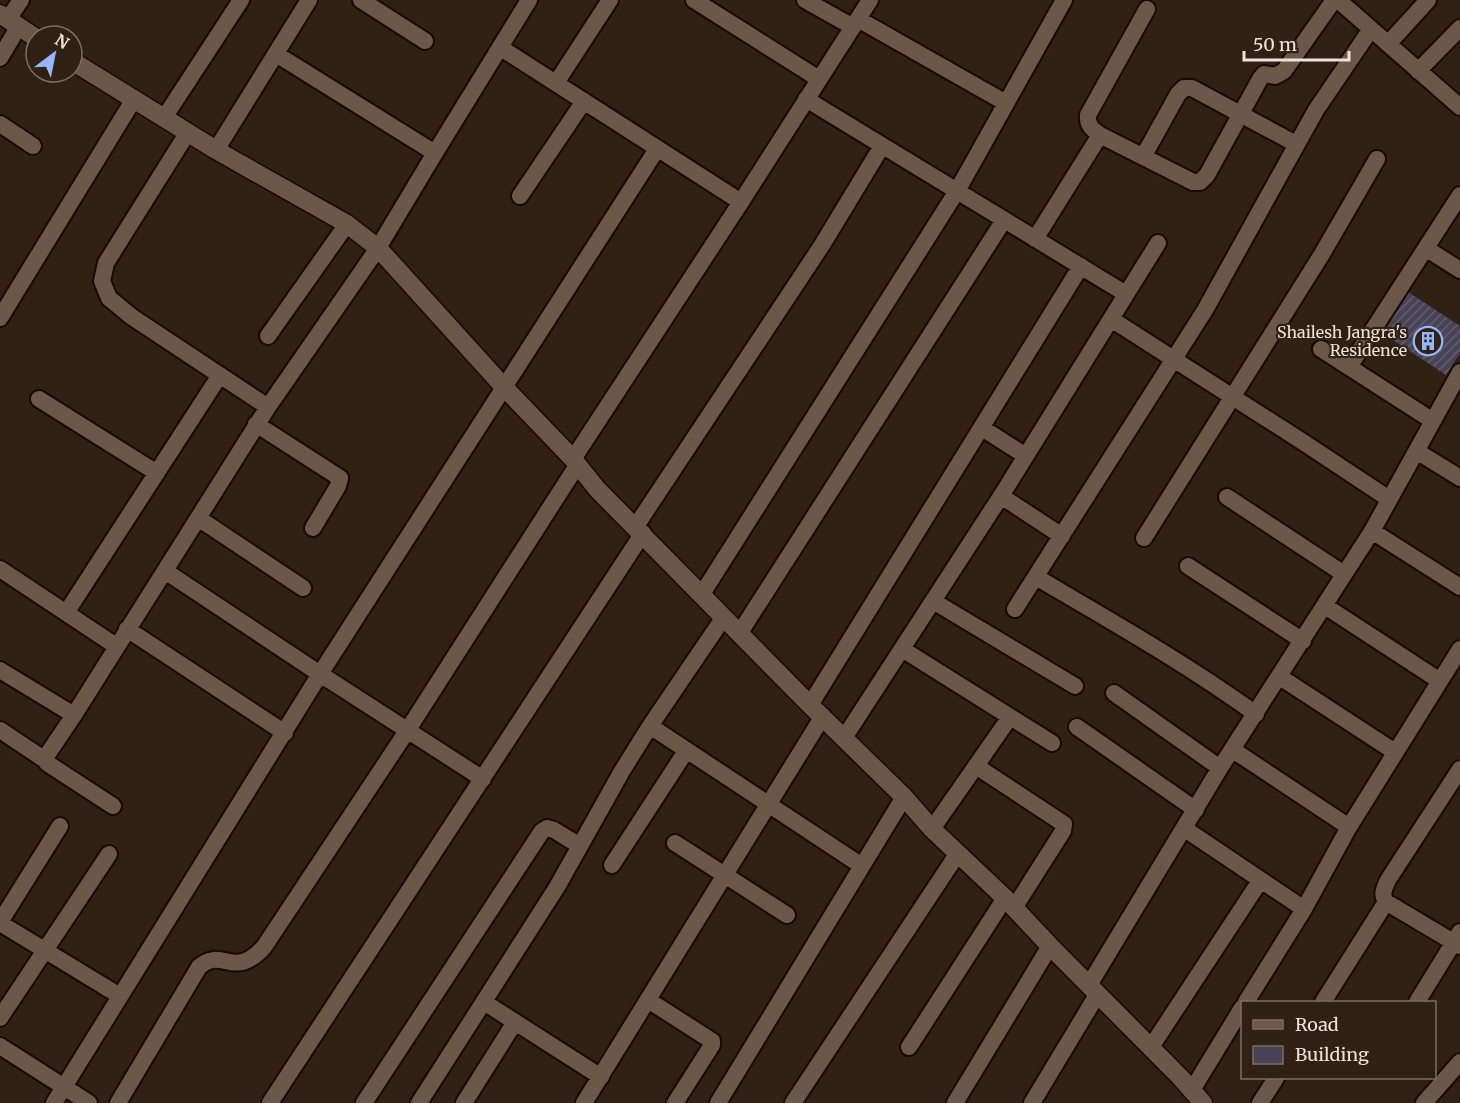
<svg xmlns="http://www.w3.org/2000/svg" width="1460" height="1103" font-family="Merriweather,serif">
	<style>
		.building { fill: url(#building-hatch) }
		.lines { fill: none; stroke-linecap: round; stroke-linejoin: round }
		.street-casing { stroke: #180902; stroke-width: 20 }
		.secondary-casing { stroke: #180902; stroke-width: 21 }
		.street { stroke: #6c584b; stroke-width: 16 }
		.secondary { stroke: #6c584b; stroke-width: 18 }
		.labels { text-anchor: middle; stroke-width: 4.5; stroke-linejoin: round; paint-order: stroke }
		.poi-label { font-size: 16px; fill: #eee2da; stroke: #312014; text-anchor: end }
	</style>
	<defs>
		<pattern id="building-hatch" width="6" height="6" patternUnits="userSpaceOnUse" patternTransform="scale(1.5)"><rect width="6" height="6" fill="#484357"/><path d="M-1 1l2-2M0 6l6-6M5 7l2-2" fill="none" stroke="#635e6f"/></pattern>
	</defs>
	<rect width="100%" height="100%" fill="#312014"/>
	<path class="building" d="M1405,290L1460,326V353L1446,375L1378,330Z"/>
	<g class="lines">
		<g class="street-casing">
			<path id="street" d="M361,0L425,41
				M694,0L819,79
				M805,0L853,27
				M1338,0L1460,107
				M8,19L21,0
				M858,19L1006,103
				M1388,44L1428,0
				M501,48L741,202
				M276,54L435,153
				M0,58L19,26
				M1418,71L1460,28
				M556,83L610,0
				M806,99L1126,294
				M164,118L241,0
				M0,124L33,146
				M188,132L106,263L102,281L109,298L132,317L268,407
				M1100,135L1193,182H1200L1207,175L1260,79L1264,74L1275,76L1284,71L1334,0
				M216,150L309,0
				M1143,157L1178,94L1184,88H1192L1296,144
				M520,196L584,101
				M1035,239L1100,135C1092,129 1087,125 1088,115L1147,9
				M1427,249L1460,270
				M0,318L134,99
				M1111,319L1303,442L1389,499
				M268,336L347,224
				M1321,349L1433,421
				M1349,367L1460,195
				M39,399L157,473
				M256,424L340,478L338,486L313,528
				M982,428L1026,456
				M1418,452L1460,478
				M573,459L741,202L870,0
				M1001,496L1062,536
				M1227,497L1344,574
				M198,518L303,588
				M636,526L822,245L882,146
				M1372,531L1460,587
				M1144,538L1322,254L1377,159
				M1188,566L1303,641
				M0,569L116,646
				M165,571L320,674L483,779
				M1036,577C1111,621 1185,663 1256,714
				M702,594L957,191L1064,0
				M933,601L1075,686
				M1325,606L1440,681
				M1015,609L1205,310L1316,110L1371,29
				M66,613L220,375
				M127,629L285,733
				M739,634L1004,220
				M902,649L1052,743
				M0,670L74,715
				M1280,677L1395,752
				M1114,693L1220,768
				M810,705L1081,266
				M650,726L862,866
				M1077,727L1196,810
				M0,730L45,760
				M844,738L1001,496L1158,243
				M1233,750L1349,827
				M976,766L1064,824L1063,831L1014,908
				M113,806L47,763L45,758L74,715L268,407L378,248L435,153L529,0
				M932,829L1010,717
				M1185,829L1304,909
				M675,843L787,915
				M612,865L686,751
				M1386,902L1460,946
				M0,922L60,826
				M0,923L120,996
				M1089,985L1220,768L1372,531L1460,372
				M648,1000L712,1041V1045L675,1103
				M484,1002L601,1077
				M1246,1002L1304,909L1349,827L1460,649
				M1323,1002L1386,902C1381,894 1384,889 1388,880L1460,769
				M1417,1002L1460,932
				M0,1018L109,854
				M0,1046L89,1103
				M909,1047L1005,898
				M1151,1047L1260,881
				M1192,1090L1242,1008
				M54,1103L320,674L657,149
				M118,1103L199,967C224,946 233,981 264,947L407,731L578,464
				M270,1103L643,533
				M364,1103L542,831L547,828L554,830L580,846
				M419,1103L557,887L622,771L650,726L724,617
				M464,1103L515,1022
				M584,1103L823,716
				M718,1103L904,797
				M793,1103L958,853
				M955,1103L1050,946
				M1032,1103L1097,995
				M1260,1103L1276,1078
				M1424,1103L1460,1062"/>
		</g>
		<g class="secondary-casing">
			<path id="secondary" d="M0,14L36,38
				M72,61L216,150L347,224L378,248L503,386L573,459L597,489L810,705L904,797L932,829L1005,898L1050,946L1180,1077L1203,1103"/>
		</g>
		<use href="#street" class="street"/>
		<use href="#secondary" class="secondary"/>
	</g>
	<defs>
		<g id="building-ring" transform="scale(1.5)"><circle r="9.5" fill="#312014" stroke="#95b7fd" stroke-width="1.5"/><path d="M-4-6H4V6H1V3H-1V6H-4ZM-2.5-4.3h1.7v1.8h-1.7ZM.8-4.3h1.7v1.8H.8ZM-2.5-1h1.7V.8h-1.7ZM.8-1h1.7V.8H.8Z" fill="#95b7fd"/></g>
	</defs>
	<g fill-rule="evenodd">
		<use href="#building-ring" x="1428" y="341"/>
	</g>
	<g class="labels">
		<g class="poi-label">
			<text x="1407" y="338">Shailesh Jangra's<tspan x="1407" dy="18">Residence</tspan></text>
		</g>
	</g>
	<rect x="1241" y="1001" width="195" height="78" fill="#312014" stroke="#7d6e63" stroke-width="1.5"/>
	<rect x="1253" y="1020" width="30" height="9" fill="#6c584b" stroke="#7d6e63" stroke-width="1.5"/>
	<text x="1295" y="1031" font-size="18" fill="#eee2da">Road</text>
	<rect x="1253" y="1046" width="30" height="18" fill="#484357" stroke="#7d6e63" stroke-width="1.5"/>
	<text x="1295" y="1061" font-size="18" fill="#eee2da">Building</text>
	<g transform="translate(54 54) rotate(32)"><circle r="28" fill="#312014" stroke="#7d6e63" stroke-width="1.5"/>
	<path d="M0-4.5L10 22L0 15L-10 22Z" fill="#95b7fd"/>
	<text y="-9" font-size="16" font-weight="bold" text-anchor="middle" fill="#eee2da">N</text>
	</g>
	<path d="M1244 51v9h105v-9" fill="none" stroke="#eee2da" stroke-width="3"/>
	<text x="1253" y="51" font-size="18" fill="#eee2da" stroke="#312014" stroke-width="4.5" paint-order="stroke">50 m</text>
</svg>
